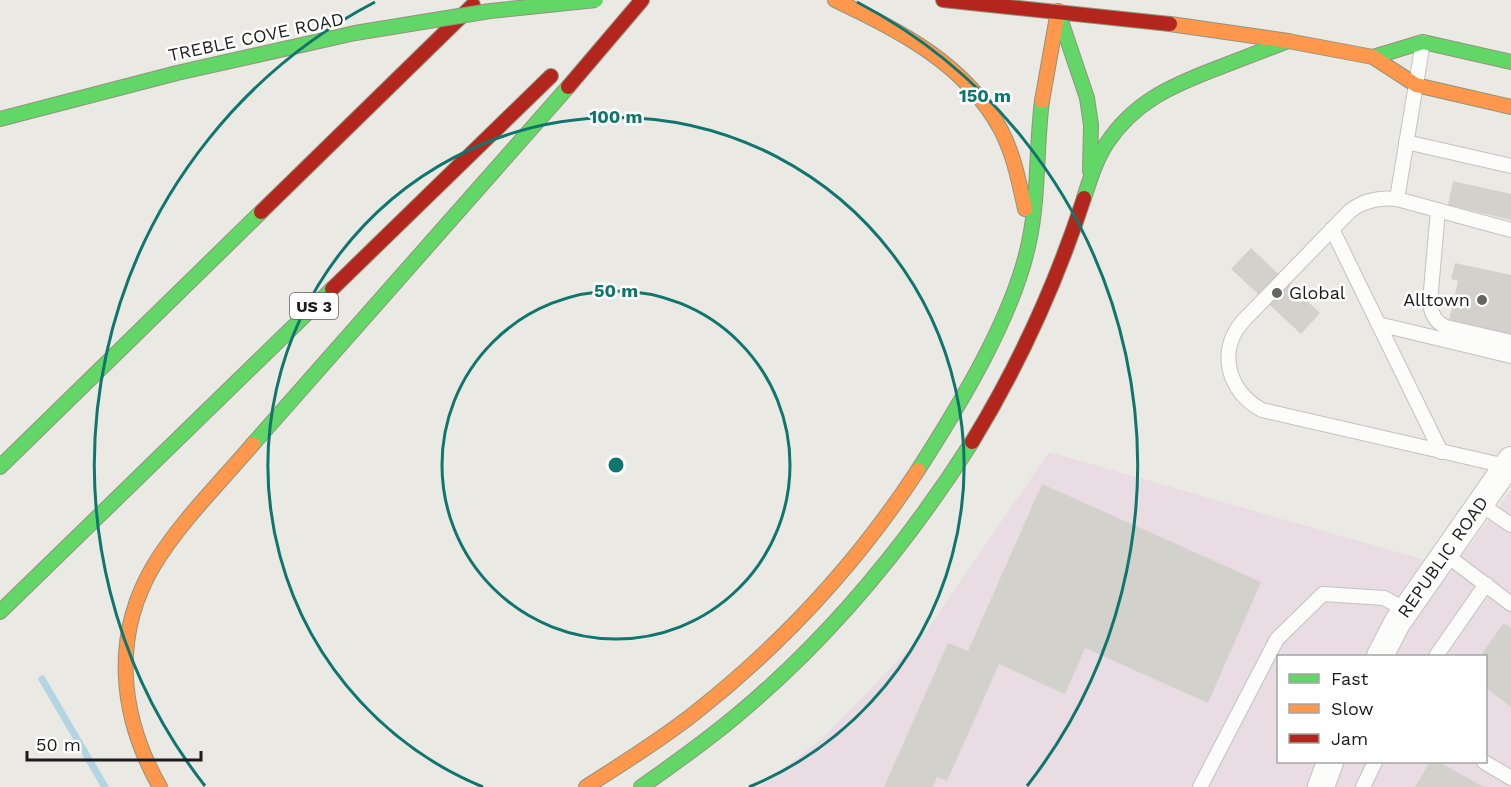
<svg xmlns="http://www.w3.org/2000/svg" width="1511" height="787" font-family="'Work Sans',sans-serif">
	<style>
		.industrial { fill: #e9dce3; fill-rule: evenodd }
		.lines { fill: none; stroke-linecap: round; stroke-linejoin: round }
		.stream { stroke: #b3d5e2; stroke-width: 7 }
		.building { fill: #d3d1cc }
		.lane-casing { stroke: #c3c2c0; stroke-width: 16 }
		.street-casing { stroke: #c3c2c0; stroke-width: 28 }
		.fast-casing { stroke: #91947c; stroke-width: 16 }
		.slow-casing { stroke: #91947c; stroke-width: 16 }
		.jam-casing { stroke: #91947c; stroke-width: 16 }
		.lane { stroke: #fcfcfb; stroke-width: 14 }
		.street { stroke: #fcfcfb; stroke-width: 26 }
		.fast { stroke: #63d668; stroke-width: 14 }
		.slow { stroke: #ff974d; stroke-width: 14 }
		.jam { stroke: #b3261e; stroke-width: 14 }
		.fast-bridge-casing { stroke: #91947c; stroke-width: 16; stroke-linecap: butt }
		.fast-bridge { stroke: #63d668; stroke-width: 14 }
		.ring { fill: none; stroke: #0f766e; stroke-width: 3 }
		.poi-dot { fill: #646462; stroke: #fff; stroke-width: 2 }
		.labels { text-anchor: middle; stroke-width: 5; stroke-linejoin: round; paint-order: stroke }
		.shield { fill: #fff; stroke: #606060; stroke-width: 1.5 }
		.shield-label { font-size: 16px; font-weight: bold; fill: #1c1c1c }
		.street-label { font-size: 18px; fill: #1c1c1c; stroke: #fff }
		.poi-label { font-size: 18px; fill: #1c1c1c; stroke: #fff; text-anchor: start }
		.centre { fill: #0f766e; stroke: #fff; stroke-width: 3 }
		.ring-label { font-size: 18px; text-anchor: middle; font-weight: bold; fill: #0f766e; stroke: #fff; stroke-width: 5; stroke-linejoin: round; paint-order: stroke }
	</style>
	<rect width="100%" height="100%" fill="#eae9e4"/>
	<path class="industrial" d="M1049,452L1452,568L1511,490V787H759L823,738L927,630ZM1278,656H1486V762H1278Z"/>
	<g class="lines">
		<path class="stream" d="M42,679L105,787"/>
	</g>
	<path class="building" d="M1453,181L1511,194V220L1448,205Z
		M1251,248L1320,313L1301,334L1231,269Z
		M1455,263L1511,275V334L1449,320L1458,281L1451,279Z
		M1042,484L1261,582L1208,703L1085,648L1065,694L999,664L947,781L937,777L933,787H884L948,643L968,651Z
		M1504,623L1511,628V707L1486,688V656H1480Z
		M1430,762H1439L1484,787H1415Z"/>
	<g class="lines">
		<g class="lane-casing">
			<path id="lane" d="M1423,42L1397,199L1511,230
				M1406,142L1511,166
				M1397,199C1379,197 1364,200 1350,211L1244,320C1216,350 1228,392 1262,410L1506,466
				M1438,210L1430,302C1431,314 1435,322 1446,327L1511,342
				M1332,229L1441,452
				M1378,324L1511,356
				M1480,504L1511,525
				M1445,554L1511,604
				M1436,656L1486,584
				M1484,762L1511,778
				M1200,787L1277,639L1323,594L1384,598L1406,610
				M1363,787L1375,762"/>
		</g>
		<g class="street-casing">
			<path id="street" d="M1380,656L1397,623L1511,460
				M1321,787L1330,762"/>
		</g>
		<g class="fast-casing">
			<path id="fast" d="M1058,12L1087,98L1091,125L1090,171
				M1373,57L1423,42L1511,62
				M0,119L177,73L355,33
				M1084,198C1090,179 1096,160 1107,143C1134,102 1171,86 1215,69C1239,60 1264,50 1288,41
				M253,444L568,87
				M0,467L261,212
				M918,470C959,406 1014,316 1029,242C1039,196 1036,147 1042,101
				M0,612L332,289
				M641,787C674,764 706,741 736,716C830,638 907,544 972,442"/>
		</g>
		<g class="slow-casing">
			<path id="slow" d="M835,0C900,31 966,64 1001,130C1014,155 1019,182 1025,209
				M1170,24L1288,41L1373,57L1416,85L1511,107
				M1042,101L1058,11
				M160,787C120,717 111,637 154,565C180,522 220,483 253,444
				M586,787C623,763 661,740 696,712C782,644 858,562 918,470"/>
		</g>
		<g class="jam-casing">
			<path id="jam" d="M943,0L1170,24
				M568,87L642,0
				M261,212L473,5
				M332,289L551,76
				M972,442C1019,365 1056,284 1084,198"/>
		</g>
		<use href="#lane" class="lane"/>
		<use href="#street" class="street"/>
		<use href="#fast" class="fast"/>
		<use href="#slow" class="slow"/>
		<use href="#jam" class="jam"/>
		<g class="fast-bridge-casing">
			<path id="fast-bridge" d="M355,33L490,11L596,0"/>
		</g>
		<use href="#fast-bridge" class="fast-bridge"/>
	</g>
	<g class="ring">
		<circle cx="616" cy="465" r="174"/>
		<path d="M483 787A348 348 0 1 1 749 787"/>
		<path d="M205 786A522 522 0 0 1 375 2M857 2A522 522 0 0 1 1027 786"/>
	</g>
	<g class="poi-dot">
		<circle cx="1277" cy="293" r="6"/>
		<circle cx="1482" cy="300" r="6"/>
	</g>
	<g class="labels">
		<rect class="shield" x="290" y="293" width="48" height="26" rx="4.5"/>
		<g class="shield-label">
			<text x="314" y="312">US 3</text>
		</g>
		<g class="street-label">
			<text transform="translate(256 37) rotate(-12)" y="6">TREBLE COVE ROAD</text>
			<text transform="translate(1443 557) rotate(-55)" y="6">REPUBLIC ROAD</text>
		</g>
		<g class="poi-label">
			<text x="1289" y="299">Global</text>
			<text x="1470" y="306" text-anchor="end">Alltown</text>
		</g>
	</g>
	<circle cx="616" cy="465" r="9" class="centre"/>
	<g class="ring-label">
		<text x="985" y="102">150 m</text>
		<text x="616" y="123">100 m</text>
		<text x="616" y="297">50 m</text>
	</g>
	<rect x="1277" y="655" width="210" height="108" fill="#ffffff" stroke="#a4a4a4" stroke-width="1.5"/>
	<rect x="1289" y="674" width="30" height="9" fill="#63d668" stroke="#a4a4a4" stroke-width="1.5"/>
	<text x="1331" y="685" font-size="18" fill="#1c1c1c">Fast</text>
	<rect x="1289" y="704" width="30" height="9" fill="#ff974d" stroke="#a4a4a4" stroke-width="1.5"/>
	<text x="1331" y="715" font-size="18" fill="#1c1c1c">Slow</text>
	<rect x="1289" y="734" width="30" height="9" fill="#b3261e" stroke="#a4a4a4" stroke-width="1.5"/>
	<text x="1331" y="745" font-size="18" fill="#1c1c1c">Jam</text>
	<path d="M27 751v9h174v-9" fill="none" stroke="#1c1c1c" stroke-width="3"/>
	<text x="36" y="751" font-size="18" fill="#1c1c1c" stroke="#ffffff" stroke-width="4.5" paint-order="stroke">50 m</text>
</svg>
